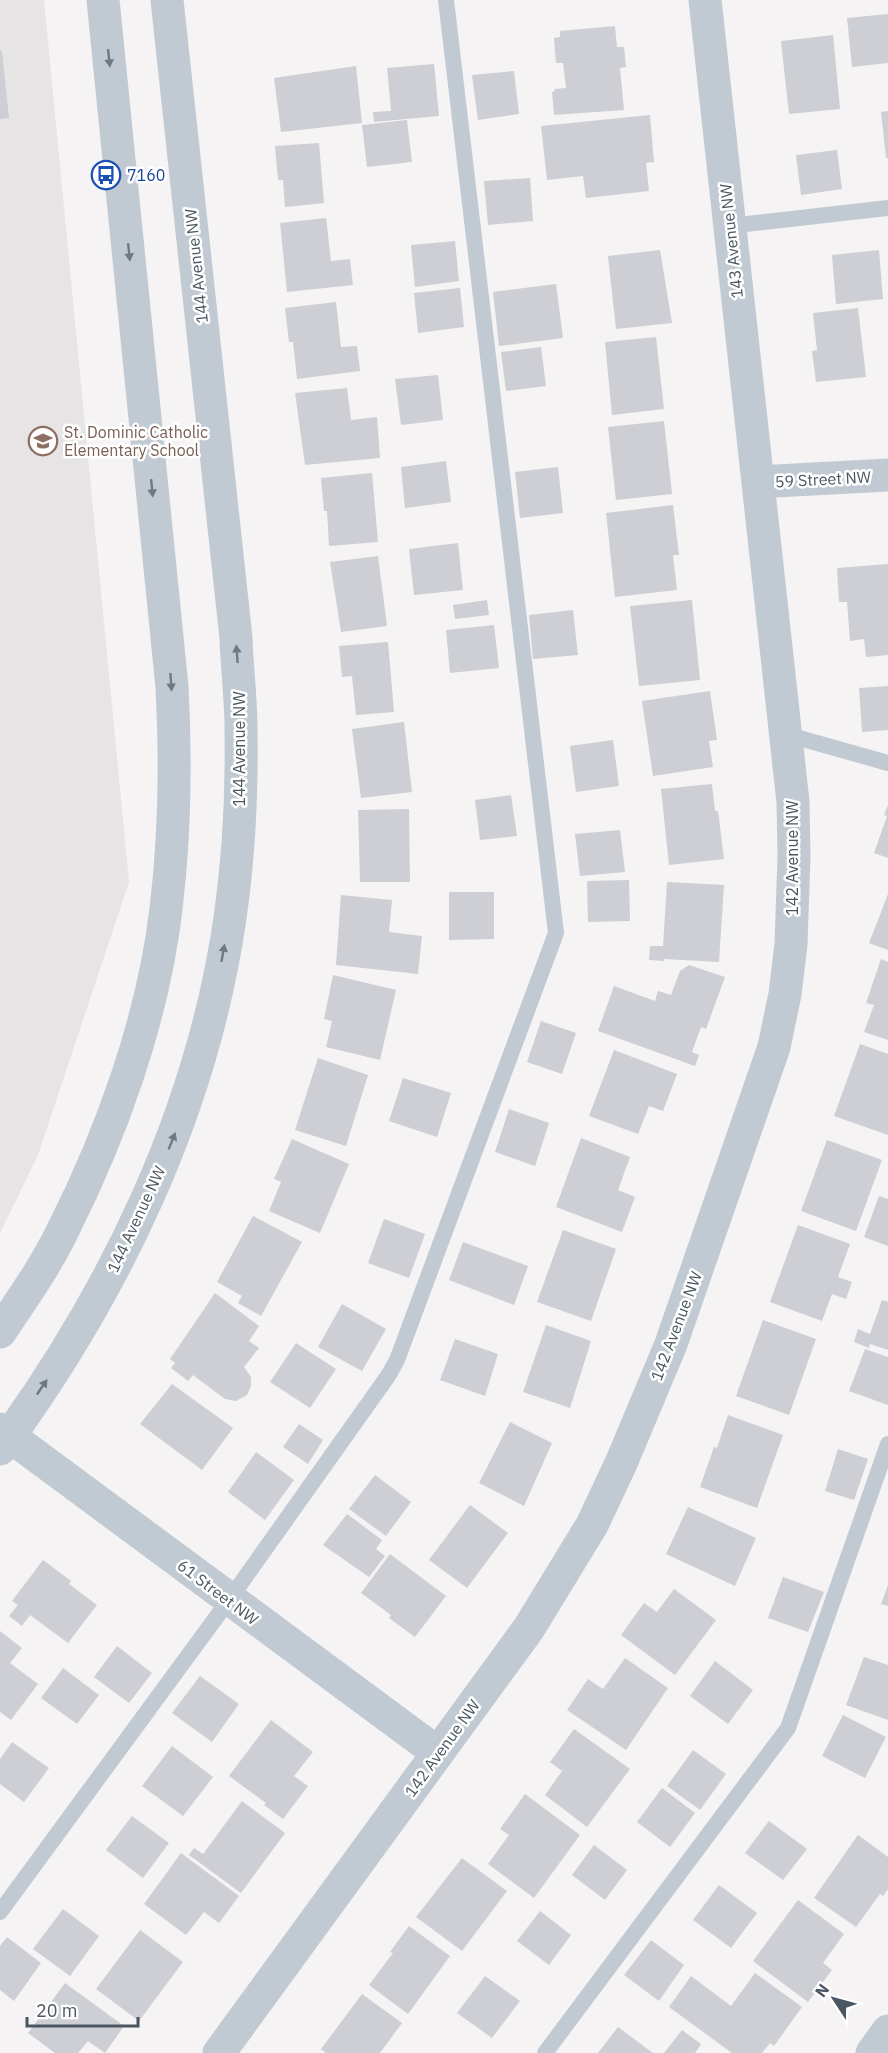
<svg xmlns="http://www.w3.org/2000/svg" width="888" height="2053" font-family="'IBM Plex Sans',sans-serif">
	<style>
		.education { fill: #e6e4e5 }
		.building { fill: #cdcfd5 }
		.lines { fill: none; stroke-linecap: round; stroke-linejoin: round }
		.service { stroke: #c1cad2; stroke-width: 16 }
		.minor { stroke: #c1cad2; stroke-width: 33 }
		.tertiary { stroke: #c1cad2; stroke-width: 33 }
		.oneway { fill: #6e7983 }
		.labels { text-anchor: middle; stroke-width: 5; stroke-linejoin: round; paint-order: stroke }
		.transit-label { font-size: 16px; fill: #164399; stroke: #fff; text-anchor: start }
		.street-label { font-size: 16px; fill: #4a5661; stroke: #fff }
		.education-label { font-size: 16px; fill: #785e54; stroke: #fff; text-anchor: start }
	</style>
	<rect width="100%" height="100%" fill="#f5f3f3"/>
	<path class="education" d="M0,0H44L129,882L38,1155L0,1233Z"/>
	<path class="building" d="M888,14V63L852,67L847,18Z
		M615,26L617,47H624L626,67L620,68L624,110L554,115L552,92L555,91L554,89L566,88L563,63H556L554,38L560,37V31Z
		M833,35L840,109L789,114L781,41Z
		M0,51H2L9,118L0,119Z
		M434,64L439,116L374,122L373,112L391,111L387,68Z
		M356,66L362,123L281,132L274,78Z
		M514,71L519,114L478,120L472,75Z
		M888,111V158H886L881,112Z
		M650,115L654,162L646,163L649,191L586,198L583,176L547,180L541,126Z
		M407,120L412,162L367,167L362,125Z
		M319,143L324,203L285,207L283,180H278L275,146Z
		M837,150L842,189L801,195L796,155Z
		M530,178L533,221L488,225L484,181Z
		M326,218L331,261L350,259L353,285L287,292L280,223Z
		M455,241L459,281L415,287L411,245Z
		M660,250L672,323L616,329L608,256Z
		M879,250L883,299L836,304L832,255Z
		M556,284L563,338L499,346L493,292Z
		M460,288L464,327L418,333L414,293Z
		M336,302L341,347L357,346L360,371L297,379L293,342H289L285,308Z
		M858,308L866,377L816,382L812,351L817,350L813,313Z
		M656,337L664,409L612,415L605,342Z
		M541,347L546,386L506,391L501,352Z
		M438,375L443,420L401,425L395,379Z
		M347,388L351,420L377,417L380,458L305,465L295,393Z
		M664,421L672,494L616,500L608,427Z
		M446,461L451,502L405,508L401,467Z
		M558,467L563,513L520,518L515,472Z
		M372,473L378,542L329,546L327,511H324L321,478Z
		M673,505L679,555H673L677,590L615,597L606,513Z
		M458,543L463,590L414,595L409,549Z
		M378,556L387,626L341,632L330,562Z
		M888,564V655L866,657L864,639L850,641L847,602H839L837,568Z
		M487,600L489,615L455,619L453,605Z
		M692,600L700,680L639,686L630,606Z
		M573,610L578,655L533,659L529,615Z
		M494,625L499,668L450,673L446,630Z
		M388,642L394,712L356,715L352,676L342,677L339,646Z
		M888,686V730L862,732L859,688Z
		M710,691L717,740L709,741L713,767L653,776L642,701Z
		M404,722L412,792L361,798L352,729Z
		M613,740L619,786L576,792L570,746Z
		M712,784L715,811H718L724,859L669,865L661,789Z
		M511,795L517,836L480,840L475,800Z
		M888,805V858L874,853L887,816L884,815Z
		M409,809L410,882H360L358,810Z
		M620,830L625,872L580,876L575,834Z
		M629,880L630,921L588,922L587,881Z
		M667,882L724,885L719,962L664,959V961L649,960L650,946H663Z
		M449,892H494V939L449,940Z
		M888,894V950L869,943Z
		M341,895L392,900L389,932L422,936L418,974L336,965Z
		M881,959L888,962V1040L864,1032L874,1005L866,1003Z
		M689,965L725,977L706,1029L701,1027L692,1052L699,1055L695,1066L598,1031L614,986L655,1001L658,991L671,995L680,971Z
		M333,975L396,990L380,1060L326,1047L332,1021L324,1019Z
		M541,1021L576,1033L562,1074L527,1062Z
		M860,1044L888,1054V1135L834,1116Z
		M614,1050L677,1074L663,1111L649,1106L638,1134L589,1116Z
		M318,1058L368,1075L346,1146L295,1130Z
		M403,1078L451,1093L437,1137L389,1121Z
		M509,1109L549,1123L535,1166L495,1152Z
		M581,1138L630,1157L618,1190L635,1197L622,1232L556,1207Z
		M292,1139L349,1164L320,1233L269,1211L281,1182L274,1179Z
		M827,1140L882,1160L856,1231L801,1211Z
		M879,1196L888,1199V1246L864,1237Z
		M253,1216L302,1242L261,1316L238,1303L242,1296L217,1282Z
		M384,1219L425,1234L409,1278L368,1263Z
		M798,1225L850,1244L838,1277L852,1282L846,1299L832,1294L822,1321L770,1302Z
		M563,1230L616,1249L591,1321L537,1302Z
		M463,1242L528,1266L514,1305L449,1280Z
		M215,1293L259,1326L249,1341L259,1348L244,1367L251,1377V1386L247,1395L236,1401L225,1399L193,1375L188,1381L171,1368L175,1363L170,1359Z
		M882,1300L888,1302V1350L870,1344L869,1348L854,1342L858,1329L870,1334Z
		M342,1304L386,1329L362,1371L318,1347Z
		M763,1320L816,1339L789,1415L736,1396Z
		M546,1325L591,1341L570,1408L523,1392Z
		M455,1339L498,1354L485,1396L440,1380Z
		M296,1343L336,1369L310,1408L270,1382Z
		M865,1349L888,1357V1405L849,1391Z
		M172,1384L233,1428L202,1470L140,1424Z
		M728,1415L783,1435L757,1508L700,1487L714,1447L717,1448Z
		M510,1422L552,1443L524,1506L479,1483Z
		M299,1424L323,1440L308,1464L283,1447Z
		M838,1449L868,1459L854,1500L825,1491Z
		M256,1452L294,1480L265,1520L228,1492Z
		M375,1475L411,1502L386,1536L349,1509Z
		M470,1505L508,1533L467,1588L429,1560Z
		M688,1507L756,1538L735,1586L666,1554Z
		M347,1514L382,1540L376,1549L385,1556L369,1577L323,1545Z
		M390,1554L446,1596L415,1637L389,1618L391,1615L361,1593Z
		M43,1560L71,1581L69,1584L97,1605L68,1643L30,1615L22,1626L9,1616L18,1605L12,1601Z
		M783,1577L824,1592L808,1632L768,1618Z
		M888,1585V1606L881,1604Z
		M674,1589L716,1620L675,1675L621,1635L644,1603L657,1612Z
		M0,1631L22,1648L10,1663L38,1684L11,1720L0,1712Z
		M117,1646L152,1673L129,1703L94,1677Z
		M864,1657L888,1665V1720L846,1705Z
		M625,1658L668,1688L626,1750L567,1710L588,1679L603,1689Z
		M715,1661L753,1690L728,1724L690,1696Z
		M63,1668L99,1695L77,1724L41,1698Z
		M200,1676L239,1704L212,1742L172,1713Z
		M843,1715L886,1737L865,1778L822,1756Z
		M271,1720L313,1752L294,1776L308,1786L283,1819L264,1805L266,1803L229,1776Z
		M574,1729L630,1769L587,1827L545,1795L562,1771L550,1762Z
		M12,1742L49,1768L24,1802L0,1784V1759Z
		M172,1746L213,1777L183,1816L142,1786Z
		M693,1750L726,1774L700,1810L667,1786Z
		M662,1788L695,1813L670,1847L637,1822Z
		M525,1794L580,1835L534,1898L488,1864L509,1835L500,1829Z
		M242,1801L285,1833L241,1893L189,1855L194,1848L203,1854Z
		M132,1816L169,1843L143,1878L106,1850Z
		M769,1821L807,1849L783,1880L745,1853Z
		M858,1835L888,1857V1889L883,1896L880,1894L856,1927L814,1898Z
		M594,1845L627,1870L605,1900L572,1875Z
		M181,1853L239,1896L219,1923L204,1912L186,1935L144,1904Z
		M462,1858L507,1891L462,1951L416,1917Z
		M719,1885L757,1913L731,1948L693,1920Z
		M798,1900L844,1934L823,1963L832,1970L808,2002L753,1961Z
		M63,1909L99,1936L70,1976L33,1949Z
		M540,1911L571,1935L549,1965L517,1941Z
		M409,1926L450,1956L408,2014L369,1985L393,1953L390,1952Z
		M140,1930L183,1962L139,2021L96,1989Z
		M7,1937L41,1963L14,2001L0,1990V1946Z
		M651,1940L684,1965L659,2001L624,1975Z
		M755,1973L802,2007L774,2046L770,2043L762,2053H732L669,2007L691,1976L731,2006Z
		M485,1976L520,2001L492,2038L457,2013Z
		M65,1983L124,2026L105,2053L88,2041L78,2053H55L28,2033Z
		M362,1994L402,2023L380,2053H326L321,2049Z
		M618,2027L653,2053H598Z
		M682,2030L701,2044L695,2053H664Z"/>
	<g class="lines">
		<path class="service" d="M729,226L888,208
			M785,734L888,763
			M0,1912L229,1600L388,1376L397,1360L556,933L446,0
			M545,2053L788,1728L888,1444"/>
		<path class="minor" d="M758,482L888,475
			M0,1429L438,1753
			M219,2053L529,1628L592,1525L622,1461L671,1344L774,1047L785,994L791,944L794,856L793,802L705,0
			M872,2053L888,2031"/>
		<path class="tertiary" d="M0,1332C22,1299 45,1267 62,1232C112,1133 153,1019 166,909C175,835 176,762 172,687L103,0
			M0,1449C115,1292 202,1112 230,918C239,856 242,791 241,729C241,699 237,668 236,638L167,0"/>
	</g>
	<defs><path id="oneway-solid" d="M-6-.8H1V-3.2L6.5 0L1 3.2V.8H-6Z" transform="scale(1.5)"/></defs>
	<g class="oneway">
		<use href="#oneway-solid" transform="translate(109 58) rotate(84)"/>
		<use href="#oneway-solid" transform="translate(129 252) rotate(84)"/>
		<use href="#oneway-solid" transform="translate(152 488) rotate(84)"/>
		<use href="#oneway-solid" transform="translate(237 654) rotate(-94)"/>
		<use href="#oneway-solid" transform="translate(171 682) rotate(86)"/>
		<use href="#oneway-solid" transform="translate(223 953) rotate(-80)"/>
		<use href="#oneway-solid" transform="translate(172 1141) rotate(-68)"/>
		<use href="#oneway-solid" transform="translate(42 1387) rotate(-56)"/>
	</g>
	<defs>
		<g id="bus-ring" transform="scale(1.5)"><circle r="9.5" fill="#fff" stroke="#1a4fb4" stroke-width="1.5"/><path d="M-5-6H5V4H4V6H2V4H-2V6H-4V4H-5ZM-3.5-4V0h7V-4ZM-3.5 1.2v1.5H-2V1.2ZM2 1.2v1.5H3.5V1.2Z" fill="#1a4fb4"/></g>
		<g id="school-ring" transform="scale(1.5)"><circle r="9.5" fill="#fff" stroke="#8d6e63" stroke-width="1.5"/><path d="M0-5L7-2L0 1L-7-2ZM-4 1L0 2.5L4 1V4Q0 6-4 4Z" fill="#8d6e63"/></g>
	</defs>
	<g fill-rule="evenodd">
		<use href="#bus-ring" x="106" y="175"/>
		<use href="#school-ring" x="43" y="441"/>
	</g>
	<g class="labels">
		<g class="transit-label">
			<text x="127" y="181">7160</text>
		</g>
		<g class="street-label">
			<text transform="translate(731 241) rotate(-96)" y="6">143 Avenue NW</text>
			<text transform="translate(196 266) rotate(-96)" y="6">144 Avenue NW</text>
			<text transform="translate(823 479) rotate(-3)" y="6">59 Street NW</text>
			<text transform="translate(239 749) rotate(-90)" y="6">144 Avenue NW</text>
			<text transform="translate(792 858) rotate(-90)" y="6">142 Avenue NW</text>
			<text transform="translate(136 1219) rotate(-65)" y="6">144 Avenue NW</text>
			<text transform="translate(676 1326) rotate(-69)" y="6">142 Avenue NW</text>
			<text transform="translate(218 1592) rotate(37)" y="6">61 Street NW</text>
			<text transform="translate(442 1748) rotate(-54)" y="6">142 Avenue NW</text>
		</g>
		<g class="education-label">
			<text x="64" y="438">St. Dominic Catholic<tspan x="64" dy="18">Elementary School</tspan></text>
		</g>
	</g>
	<g transform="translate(834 1999) rotate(306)" stroke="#ffffff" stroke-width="4.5" paint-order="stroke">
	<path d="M0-4.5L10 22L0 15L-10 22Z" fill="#4a5661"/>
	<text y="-9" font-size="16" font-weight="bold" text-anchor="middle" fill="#4a5661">N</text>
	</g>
	<path d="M27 2017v9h111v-9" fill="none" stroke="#4a5661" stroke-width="3"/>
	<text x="36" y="2017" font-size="18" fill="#4a5661" stroke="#ffffff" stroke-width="4.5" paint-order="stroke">20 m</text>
</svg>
